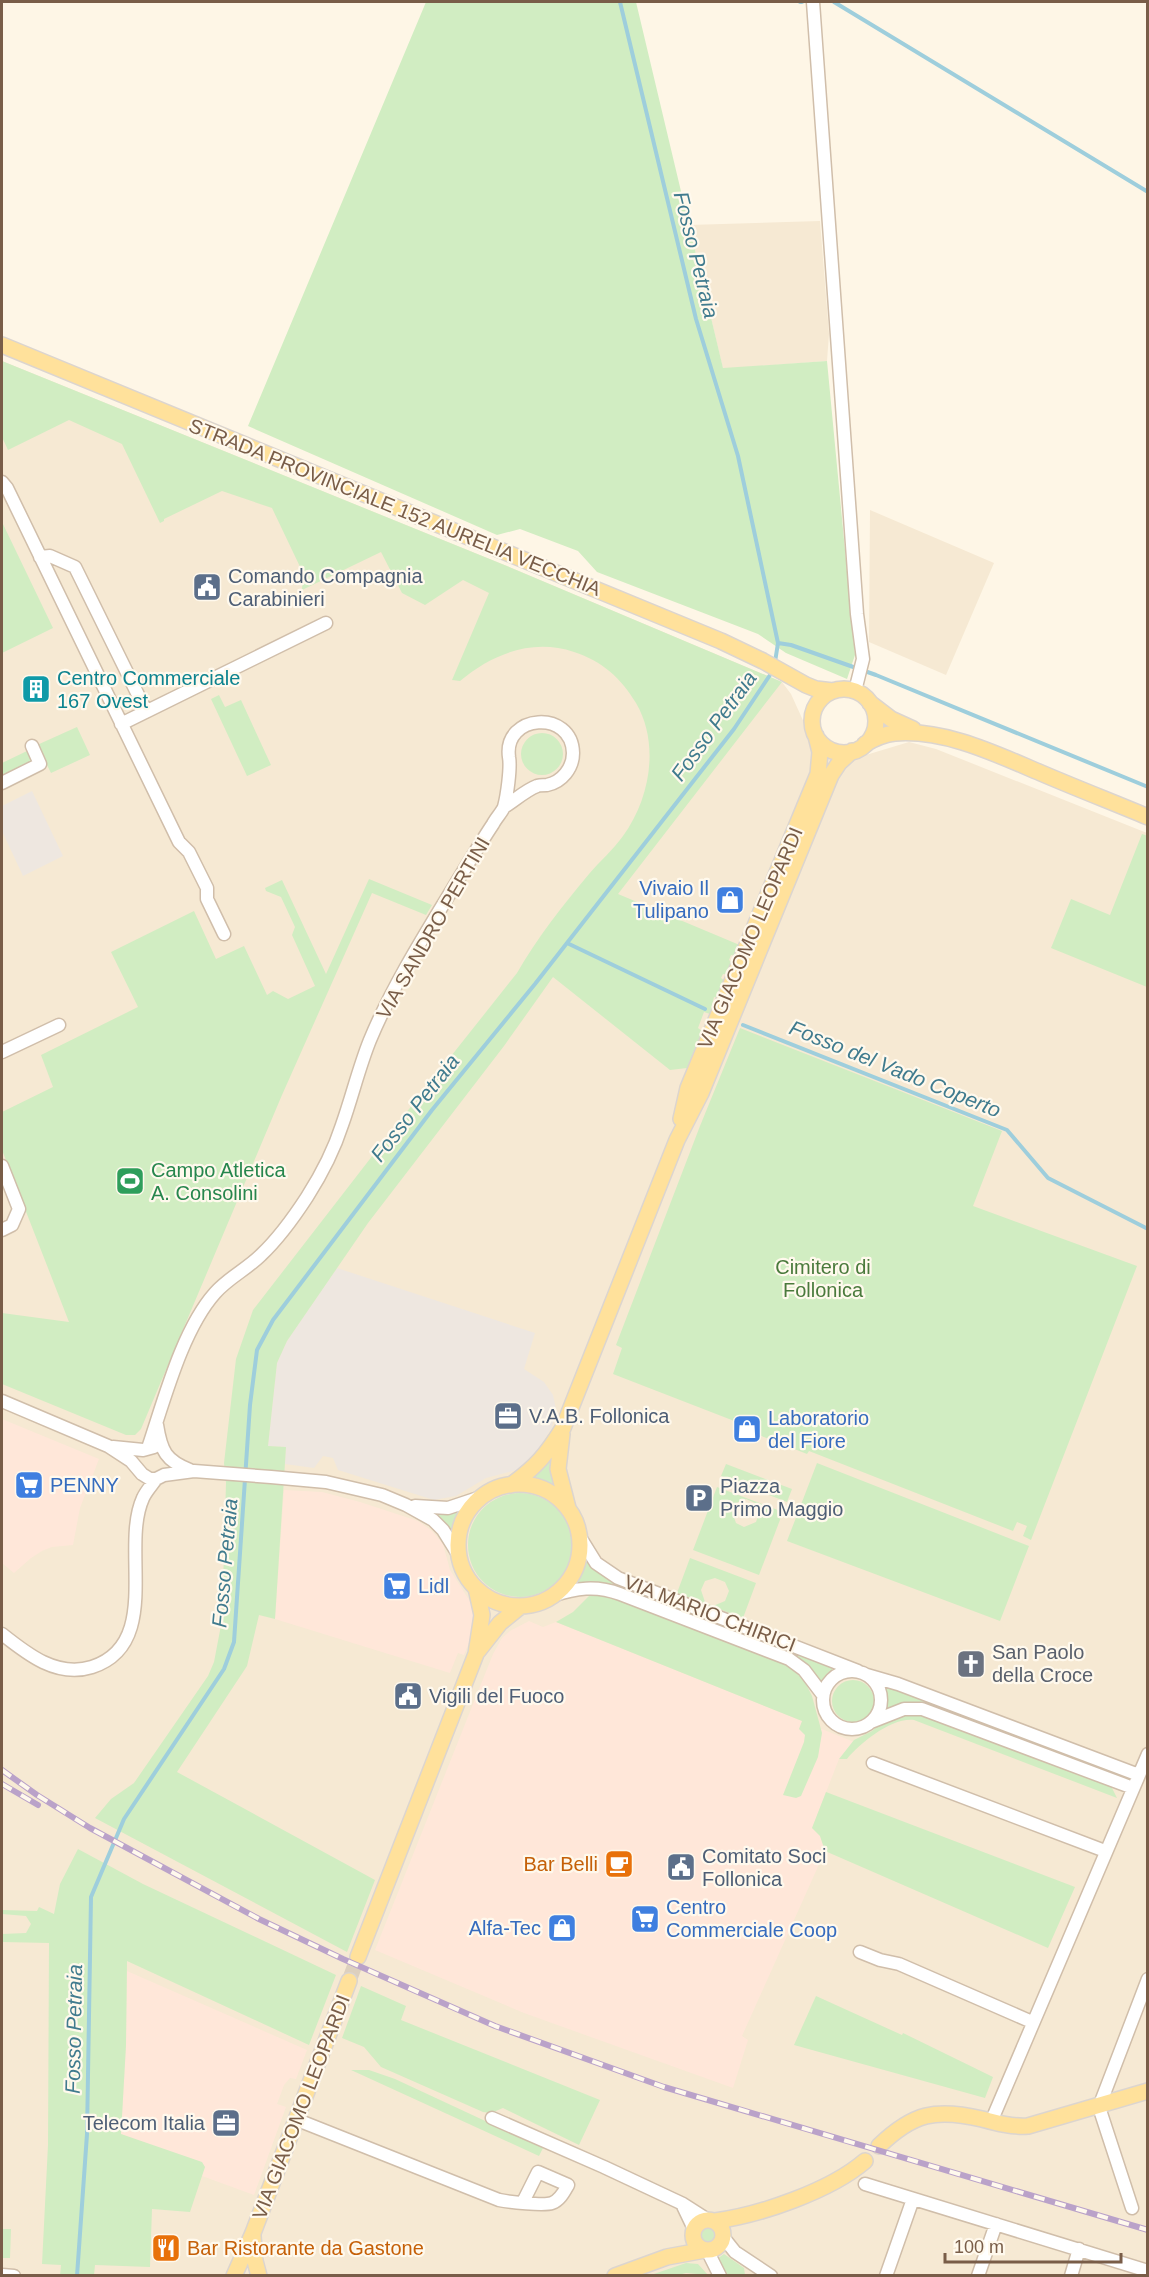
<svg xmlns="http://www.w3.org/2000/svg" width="1149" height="2277" font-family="Helvetica,sans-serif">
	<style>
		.residential { fill: #f6e9d3 }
		.commercial { fill: #ffe7d9 }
		.industrial { fill: #eee7e0 }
		.green { fill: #d1edc2; fill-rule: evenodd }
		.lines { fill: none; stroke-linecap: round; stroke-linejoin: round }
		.stream { stroke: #9ecedc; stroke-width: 4 }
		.major-tunnel { stroke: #ddd0be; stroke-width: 15; stroke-dasharray: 15 8; stroke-linecap: butt }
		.minor-casing { stroke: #d0beaa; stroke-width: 15 }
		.major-casing { stroke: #dcd5cf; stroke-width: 18 }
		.minor { stroke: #fff; stroke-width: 12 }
		.major { stroke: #ffe19b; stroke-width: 15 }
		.rail-casing { stroke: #baa2c9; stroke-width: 6 }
		.rail { stroke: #fff9ed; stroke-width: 4; stroke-dasharray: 11; stroke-linecap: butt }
		.labels { text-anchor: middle; stroke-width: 4.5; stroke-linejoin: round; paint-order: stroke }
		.street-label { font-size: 20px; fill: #795d48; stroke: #fff9ed }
		.service-label { font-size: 20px; fill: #4e5e75; stroke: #fff9ed; text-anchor: start }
		.culture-label { font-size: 20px; fill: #0d838f; stroke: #fff9ed; text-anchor: start }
		.shop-label { font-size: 20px; fill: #366cbe; stroke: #fff9ed; text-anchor: start }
		.leisure-label { font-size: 20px; fill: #27864d; stroke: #fff9ed; text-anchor: start }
		.park-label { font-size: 20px; fill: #4a7a3c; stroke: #fff9ed }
		.worship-label { font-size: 20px; fill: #5b616d; stroke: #fff9ed; text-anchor: start }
		.food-label { font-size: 20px; fill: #c56008; stroke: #fff9ed; text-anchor: end }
		.water-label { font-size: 21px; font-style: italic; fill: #407b8e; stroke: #fff9ed }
	</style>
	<rect width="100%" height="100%" fill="#fef6e6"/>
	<path class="residential" d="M820,221L829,334L827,361L723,369L689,225Z
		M2,361L502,564L782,682L791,694L816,749L846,761L909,742L936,749L1147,833V2275H2Z
		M870,510L994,563L946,675L869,642Z"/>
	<path class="commercial" d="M2,1419L99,1459L80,1508L73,1545L52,1547L42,1551L31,1558L14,1573L2,1563Z
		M284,1490L322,1492L360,1502L418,1521L432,1531L443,1544L450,1570L471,1603L475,1618L474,1630L464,1655L458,1653L450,1673L275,1619Z
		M529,1621L543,1627L556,1622L859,1744L847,1759H839L812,1828L820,1836L825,1851L742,2036L748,2040L733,2088L524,2013L375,1950L493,1654L502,1638L510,1631Z
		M127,1971L307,2050L296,2079L290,2078L284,2085L277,2104L286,2107L254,2195L202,2176L205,2167L121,2134L126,2045Z"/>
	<path class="industrial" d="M32,791L63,856L23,876L2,831V806Z
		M337,1268L535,1333L524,1369L544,1382L553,1395L556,1409L552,1427L529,1464L520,1469L486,1478L456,1496L434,1500L338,1470L333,1458L323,1456L314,1468L285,1464L286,1447L268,1446L277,1363L287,1341Z"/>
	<path class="green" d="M426,2H636L723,368L827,361L855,655L847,679L786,653L758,634L597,572L578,551L520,529L497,535L248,426Z
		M2,361L502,564L782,682L618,894L742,946L738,957L731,955L729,960L734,964L730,975L723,974L721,978L727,982L720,999L714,997L710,1014L704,1012L698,1028L702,1031L687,1068L670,1070L553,977L504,1046L368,1223L287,1341L277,1363L268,1446L286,1447L275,1619L259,1615L247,1666L177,1772L375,1880L347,1952L95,1818L111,1799L134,1783L208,1676L214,1662L222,1620L226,1483L224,1463L236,1359L253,1310L390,1133L517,973C537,938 563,905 589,874C600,861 613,850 623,836C650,799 660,744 636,703C621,678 602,661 574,652C532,638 492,654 460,681L452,680L489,593L463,580L425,605L402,593L381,552L302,590L303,573L272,508L222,491L164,519V521L160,523L122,444L69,420L8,450L2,437Z
		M2,522L53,628L2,653Z
		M219,695L225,707L241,700L271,765L247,776L211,699Z
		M77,727L90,755L51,773L37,745Z
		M521 754a21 21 0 1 1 42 0a21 21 0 1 1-42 0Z
		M27,751L32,762L2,776V763Z
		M1142,834L1148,836L1147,987L1051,948L1071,899L1110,915Z
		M369,879L432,905L426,915L372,893L282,1095L141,1429L135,1435H126L2,1384V1313L69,1322L2,1150V1112L53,1087L41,1055L138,1007L111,952L194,911L216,959L244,946L267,995L273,991L288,999L315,986L292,935L295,927L281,897L266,891L265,888L282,880L326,974Z
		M740,1028L1002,1131L973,1206L1137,1266L1031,1540L1023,1536L1027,1526L1017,1522L1013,1531L809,1451L807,1454L741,1428L742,1424L613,1374L622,1348L616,1345L700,1126Z
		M553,1458L558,1491L530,1479Z
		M817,1463L1029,1546L1000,1621L787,1541Z
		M726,1464L792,1489L787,1502L721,1476Z
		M717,1487L783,1512L759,1575L693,1550ZM746,1499L755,1503L759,1513L756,1522L744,1527L736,1523L732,1511L736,1503Z
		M468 1545a52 52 0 1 1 104 0a52 52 0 1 1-104 0Z
		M465,1509L454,1536L445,1526L427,1513H453Z
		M584,1556L599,1572L613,1581L837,1666L829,1672L819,1683L787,1653L574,1585Z
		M690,1558L756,1583L743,1618L677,1593ZM715,1578L725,1582L729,1591L725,1601L713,1606L705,1602L701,1590L705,1581Z
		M591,1594L610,1597L785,1663L804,1680L812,1696L822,1733L818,1757L801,1796L796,1798L783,1795L804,1742L805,1735L799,1729L802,1721L556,1622L573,1612Z
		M832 1701a21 21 0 1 1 42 0a21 21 0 1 1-42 0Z
		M883,1683L1110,1770L1107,1773L907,1703L887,1709V1693Z
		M918,1713L1111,1786L1117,1798L914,1720C892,1717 860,1743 847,1759H839L854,1740L872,1731L881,1723L894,1716Z
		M826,1792L1075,1887L1048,1948L825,1851L820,1836L812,1828Z
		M78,1849L143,1884L336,1975L309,2045L127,1961L126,2045L121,2134L202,2162L205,2167L190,2212L152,2209L150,2267L95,2265L94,2275L60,2276L61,2265L42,2264L48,2145L49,1943L2,1942V1934L26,1933L31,1924L26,1916L2,1914V1910L37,1911L39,1907L54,1914L60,1884Z
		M361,1986L406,2006L401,2020L600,2100L579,2145L503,2108L491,2113L483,2112L381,2067L364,2047L342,2038Z
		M816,1996L902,2035L903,2033L993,2077L985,2098L794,2045Z
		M351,2070H369L395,2079L543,2148L539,2156Z
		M699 2235a9 9 0 1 1 18 0a9 9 0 1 1-18 0Z
		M2,2229H11L10,2258H2Z
		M724,2254L744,2268L745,2275H728L717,2259Z
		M686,2263L698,2264L708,2275L686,2273L678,2275H651Z"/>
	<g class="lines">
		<path class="stream" d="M620,2L696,319L738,456L778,643L775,662
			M800,2H802
			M834,2L1148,192
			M778,643L791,645L876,675L1148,787
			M567,943L705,1009
			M743,1025L1007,1130L1048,1178L1148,1229
			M77,2276L87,2134L91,1897L124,1819L224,1669L234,1642L250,1405L257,1350L273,1320L432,1110L535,984L734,729L772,672"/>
		<path class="major-tunnel" d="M349,1981L358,1957"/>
		<g class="minor-casing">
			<path id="minor" d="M813,2L857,614L863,659L855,691
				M2,482L7,488L179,842L189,852L207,888V899L224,934
				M40,557L50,556L75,567L146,711
				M121,724L326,623
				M2,783L40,764L32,746
				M2,1052L59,1025
				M2,1166L19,1209L12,1225L2,1230
				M2,1401L108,1446L131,1461L142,1474L150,1479H156L164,1475L194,1471L271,1477L326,1482L382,1495L406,1505L433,1520L443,1530L458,1554
				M157,1425C161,1451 166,1461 190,1470
				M113,1447L143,1450L154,1447
				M148,1448C164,1401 182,1330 215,1293C228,1278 247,1269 261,1255C279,1238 294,1217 307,1197C321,1175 334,1150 342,1125C352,1097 359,1067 370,1040C395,980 431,925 464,870C474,854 483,839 493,824C496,818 502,812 504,807C507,796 511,768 509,757C503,714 572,709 573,753C573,768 562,782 547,785C545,785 539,785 537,786C526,790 514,801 504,807
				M415,1506L448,1508L481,1497
				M578,1534L596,1563L618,1578L858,1671
				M552,1596C576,1588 596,1585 620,1594L789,1659L804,1670L823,1695
				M2,1634C27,1654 57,1678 92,1667C163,1644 120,1548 143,1498C146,1491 152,1485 156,1479
				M823 1700a29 29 0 1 1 58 0a29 29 0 1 1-58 0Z
				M867,1675L898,1684L1139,1775
				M871,1722L904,1709H922L1133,1788
				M873,1763L1105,1851
				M860,1952L880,1960L899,1964L1032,2022
				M492,2118L604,2167L683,2204L708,2220
				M295,2119L499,2200C509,2202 544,2206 552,2203C560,2200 564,2192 568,2185L538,2172L523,2202
				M991,2122L1148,1754
				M865,2184L1148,2271
				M683,2206L694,2229
				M1132,2208L1099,2107L1148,1979
				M723,2237L735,2252L771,2276
				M707,2250L720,2276
				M2,2275L14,2276
				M886,2276L913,2199
				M978,2276L996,2224
				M1071,2276L1079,2249"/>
		</g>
		<g class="major-casing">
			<path id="major" d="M2,345L721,641L763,661L806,685L816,689L833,691
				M812 721a32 32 0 1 1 64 0a32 32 0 1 1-64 0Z
				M870,703L891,719L913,729
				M865,744C875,738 884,734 895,733C945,729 996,754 1041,773C1076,788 1112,802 1148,817
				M681,1119L688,1088L818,774L820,752L816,736
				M562,1434L558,1469L568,1508
				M458 1545a61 61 0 1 1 122 0a61 61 0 1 1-122 0Z
				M511,1485C537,1466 546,1455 563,1428L677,1140L701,1093L831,775L839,763L852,751
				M478,1651L500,1623L521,1606
				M358,1957L476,1654L482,1615L476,1588
				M879,2146C913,2113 936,2108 982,2119C997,2123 1012,2127 1028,2126L1148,2091
				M693 2235a15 15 0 1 1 30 0a15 15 0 1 1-30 0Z
				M715,2221C760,2215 830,2191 865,2161
				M253,2236L255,2261L259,2276
				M234,2276L253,2233L349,1981
				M615,2276L667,2257L705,2250"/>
		</g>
		<use href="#minor" class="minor"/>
		<use href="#major" class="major"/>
		<g class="rail-casing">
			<path id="rail" d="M2,1770L37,1795L90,1828L259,1919L343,1959L495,2026L664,2087L1148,2230
				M2,1784L38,1805"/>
		</g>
		<use href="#rail" class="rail"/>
	</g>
	<defs>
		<g id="civic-square" transform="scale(1.5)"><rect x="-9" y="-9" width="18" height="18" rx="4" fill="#5c6f8a" stroke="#fff9ed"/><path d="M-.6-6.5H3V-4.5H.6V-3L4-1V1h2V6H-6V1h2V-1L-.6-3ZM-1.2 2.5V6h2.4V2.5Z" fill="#fff"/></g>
		<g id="building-square" transform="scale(1.5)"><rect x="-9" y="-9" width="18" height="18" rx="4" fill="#0f9aa8" stroke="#fff9ed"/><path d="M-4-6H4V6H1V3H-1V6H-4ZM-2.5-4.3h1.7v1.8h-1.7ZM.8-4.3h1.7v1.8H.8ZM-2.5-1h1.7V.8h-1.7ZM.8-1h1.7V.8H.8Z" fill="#fff"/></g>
		<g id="shop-square" transform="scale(1.5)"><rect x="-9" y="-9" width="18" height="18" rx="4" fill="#3f7fe0" stroke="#fff9ed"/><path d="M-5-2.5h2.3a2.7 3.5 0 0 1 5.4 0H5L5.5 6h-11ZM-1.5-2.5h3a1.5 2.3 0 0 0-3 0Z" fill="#fff"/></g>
		<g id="stadium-square" transform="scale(1.5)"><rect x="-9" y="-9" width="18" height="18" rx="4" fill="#2e9e5b" stroke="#fff9ed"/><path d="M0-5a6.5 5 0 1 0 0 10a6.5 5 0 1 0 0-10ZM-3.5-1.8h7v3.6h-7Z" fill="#fff"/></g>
		<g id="office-square" transform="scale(1.5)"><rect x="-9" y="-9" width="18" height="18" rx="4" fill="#5c6f8a" stroke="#fff9ed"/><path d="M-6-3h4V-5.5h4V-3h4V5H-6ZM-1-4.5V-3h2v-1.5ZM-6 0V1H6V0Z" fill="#fff"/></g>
		<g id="supermarket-square" transform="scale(1.5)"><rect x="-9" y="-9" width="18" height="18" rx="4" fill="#3f7fe0" stroke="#fff9ed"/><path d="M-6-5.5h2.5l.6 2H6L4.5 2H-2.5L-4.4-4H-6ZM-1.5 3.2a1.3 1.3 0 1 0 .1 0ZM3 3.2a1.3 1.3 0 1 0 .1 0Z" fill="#fff"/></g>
		<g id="parking-square" transform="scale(1.5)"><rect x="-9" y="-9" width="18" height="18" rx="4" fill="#5c6f8a" stroke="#fff9ed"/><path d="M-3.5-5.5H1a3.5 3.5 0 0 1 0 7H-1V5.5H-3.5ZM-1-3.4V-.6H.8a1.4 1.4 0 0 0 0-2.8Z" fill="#fff"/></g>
		<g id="church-square" transform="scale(1.5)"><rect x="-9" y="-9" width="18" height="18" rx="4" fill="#6b7280" stroke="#fff9ed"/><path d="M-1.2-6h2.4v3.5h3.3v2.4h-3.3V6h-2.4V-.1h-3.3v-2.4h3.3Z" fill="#fff"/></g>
		<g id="cafe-square" transform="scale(1.5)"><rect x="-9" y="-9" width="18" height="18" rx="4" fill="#e8710a" stroke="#fff9ed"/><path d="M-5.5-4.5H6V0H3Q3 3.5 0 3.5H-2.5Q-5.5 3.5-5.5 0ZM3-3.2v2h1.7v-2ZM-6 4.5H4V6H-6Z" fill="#fff"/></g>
		<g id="restaurant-square" transform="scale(1.5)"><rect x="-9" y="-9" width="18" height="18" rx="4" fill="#e8710a" stroke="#fff9ed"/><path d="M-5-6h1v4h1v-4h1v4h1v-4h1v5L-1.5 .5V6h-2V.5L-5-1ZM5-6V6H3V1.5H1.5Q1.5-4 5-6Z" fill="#fff"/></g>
	</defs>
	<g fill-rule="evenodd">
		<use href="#civic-square" x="207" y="587"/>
		<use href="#building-square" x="36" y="689"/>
		<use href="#shop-square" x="730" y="900"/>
		<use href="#stadium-square" x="130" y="1181"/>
		<use href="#office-square" x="508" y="1416"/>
		<use href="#shop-square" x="747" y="1429"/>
		<use href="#supermarket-square" x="29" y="1485"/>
		<use href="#parking-square" x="699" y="1498"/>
		<use href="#supermarket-square" x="397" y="1586"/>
		<use href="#church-square" x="971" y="1664"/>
		<use href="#civic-square" x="408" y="1696"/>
		<use href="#cafe-square" x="619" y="1864"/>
		<use href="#civic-square" x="681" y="1867"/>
		<use href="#supermarket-square" x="645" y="1919"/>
		<use href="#shop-square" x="562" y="1928"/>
		<use href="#office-square" x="226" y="2123"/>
		<use href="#restaurant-square" x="166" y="2248"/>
	</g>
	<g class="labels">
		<g class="street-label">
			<text transform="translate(395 507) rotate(22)" y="7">STRADA PROVINCIALE 152 AURELIA VECCHIA</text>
			<text transform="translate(433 928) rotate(-60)" y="7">VIA SANDRO PERTINI</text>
			<text transform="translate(750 938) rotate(-67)" y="7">VIA GIACOMO LEOPARDI</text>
			<text transform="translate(710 1613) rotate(21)" y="7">VIA MARIO CHIRICI</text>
			<text transform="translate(301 2107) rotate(-69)" y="7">VIA GIACOMO LEOPARDI</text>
		</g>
		<g class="service-label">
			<text x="228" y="583">Comando Compagnia<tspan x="228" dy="23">Carabinieri</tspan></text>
			<text x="529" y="1423">V.A.B. Follonica</text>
			<text x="720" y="1493">Piazza<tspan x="720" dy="23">Primo Maggio</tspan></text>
			<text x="429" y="1703">Vigili del Fuoco</text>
			<text x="702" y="1863">Comitato Soci<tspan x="702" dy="23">Follonica</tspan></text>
			<text x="205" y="2130" text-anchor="end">Telecom Italia</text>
		</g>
		<g class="culture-label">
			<text x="57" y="685">Centro Commerciale<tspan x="57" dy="23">167 Ovest</tspan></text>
		</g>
		<g class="shop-label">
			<text x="709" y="895" text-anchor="end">Vivaio Il<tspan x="709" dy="23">Tulipano</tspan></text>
			<text x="768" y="1425">Laboratorio<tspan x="768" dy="23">del Fiore</tspan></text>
			<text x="50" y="1492">PENNY</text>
			<text x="418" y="1593">Lidl</text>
			<text x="666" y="1914">Centro<tspan x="666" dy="23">Commerciale Coop</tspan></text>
			<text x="541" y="1935" text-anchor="end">Alfa-Tec</text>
		</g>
		<g class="leisure-label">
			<text x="151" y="1177">Campo Atletica<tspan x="151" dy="23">A. Consolini</tspan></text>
		</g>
		<g class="park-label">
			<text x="823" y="1274">Cimitero di<tspan x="823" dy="23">Follonica</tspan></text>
		</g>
		<g class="worship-label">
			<text x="992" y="1659">San Paolo<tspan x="992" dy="23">della Croce</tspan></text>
		</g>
		<g class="food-label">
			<text x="598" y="1871">Bar Belli</text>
			<text x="187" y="2255" text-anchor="start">Bar Ristorante da Gastone</text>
		</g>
		<g class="water-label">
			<text transform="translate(696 255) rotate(76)" y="7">Fosso Petraia</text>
			<text transform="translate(714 726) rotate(-54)" y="7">Fosso Petraia</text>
			<text transform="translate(895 1069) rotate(22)" y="7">Fosso del Vado Coperto</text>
			<text transform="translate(415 1108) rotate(-52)" y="7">Fosso Petraia</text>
			<text transform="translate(225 1563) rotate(-85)" y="7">Fosso Petraia</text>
			<text transform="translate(74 2029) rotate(-89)" y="7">Fosso Petraia</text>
		</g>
	</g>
	<rect width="1149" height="2277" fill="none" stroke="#795d48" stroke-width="6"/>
	<path d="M945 2253v9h176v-9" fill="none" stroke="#795d48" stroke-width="3"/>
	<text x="954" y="2253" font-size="18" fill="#795d48" stroke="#fff9ed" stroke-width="4.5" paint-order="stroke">100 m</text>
</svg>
